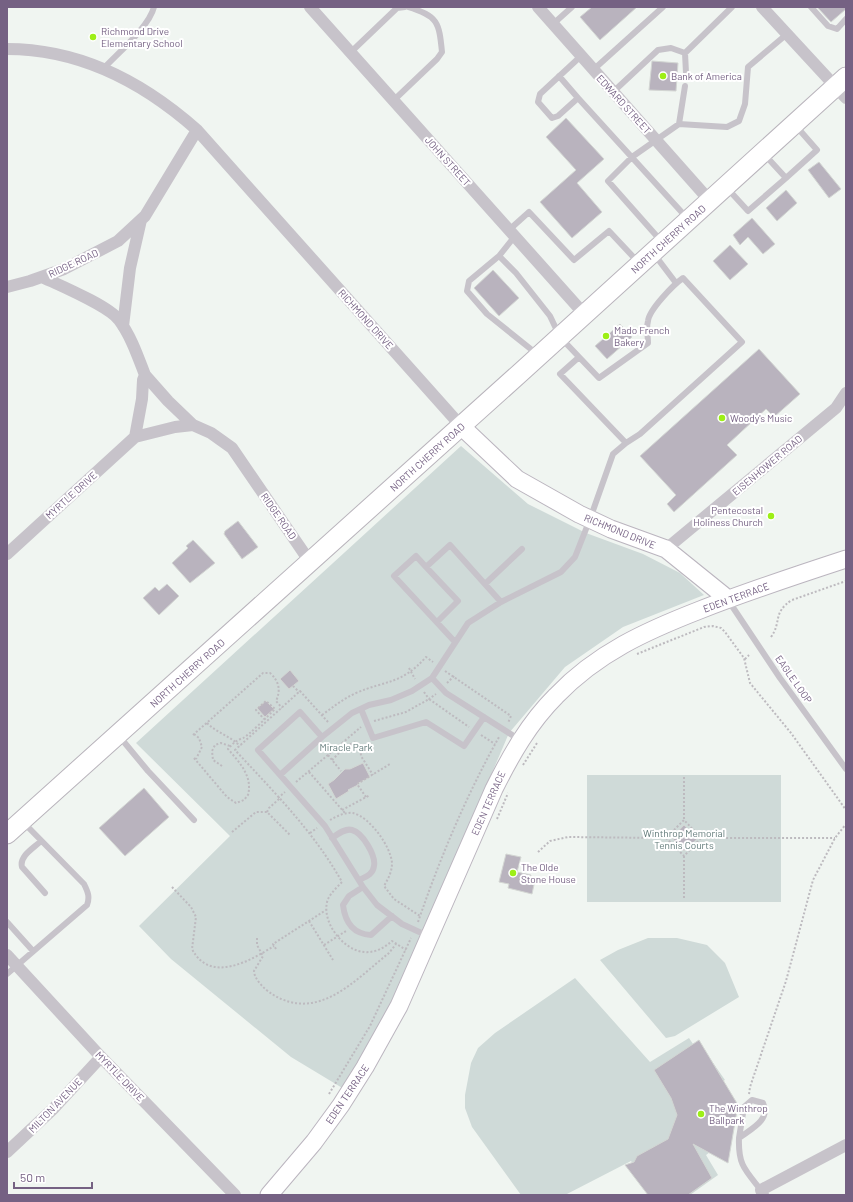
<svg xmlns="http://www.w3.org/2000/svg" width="853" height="1202" font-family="Barlow,sans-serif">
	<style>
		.green { fill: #cfdad8 }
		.building { fill: #b9b3be; stroke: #d3d6d3 }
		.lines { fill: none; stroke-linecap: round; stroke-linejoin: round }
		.secondary-casing { stroke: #bbb5bf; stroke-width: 19 }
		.primary-casing { stroke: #b9b4bc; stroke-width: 21 }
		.path { stroke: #bdbabf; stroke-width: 2; stroke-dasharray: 2 2; stroke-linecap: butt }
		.lane { stroke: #c7c3ca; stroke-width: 6 }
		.street { stroke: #c7c3ca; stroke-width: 12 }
		.secondary { stroke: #fff; stroke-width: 17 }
		.primary { stroke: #fff; stroke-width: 19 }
		.poi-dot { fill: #9def16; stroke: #fff; stroke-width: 1.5 }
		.labels { text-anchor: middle; stroke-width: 4; stroke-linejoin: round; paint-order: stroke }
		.poi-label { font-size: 10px; fill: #756183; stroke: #fff; text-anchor: start }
		.street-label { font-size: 10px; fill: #756183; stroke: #fff }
		.park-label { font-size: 10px; fill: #617a79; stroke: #fff }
	</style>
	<rect width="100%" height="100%" fill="#f0f5f1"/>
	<path class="green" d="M461,446L528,504L586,533L643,554L680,573L704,595L623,627L565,667L509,733L447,878L408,985L349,1092L291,1057L171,959L139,926L230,836L136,743Z
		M587,775H781V902H587Z
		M648,938H677L707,945L725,963L739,997L675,1036L666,1038L600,960L618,950Z
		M575,978L650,1062L689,1038L697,1050L702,1047L725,1080L718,1084L713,1150L706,1155L718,1175L690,1195H654L631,1161L565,1195H521L472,1127L465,1108V1095L471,1063L478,1048L495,1033Z"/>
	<path class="building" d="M592,7H637L600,40L580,17Z
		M817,7H846V9L831,22Z
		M652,61L678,63L676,91L649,90Z
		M566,118L604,159L577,183L602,212L572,238L540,202L576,170L546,137Z
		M819,162L841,189L829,198L808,170Z
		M786,190L797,203L777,221L766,208Z
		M752,218L775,244L763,254L748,237L740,245L733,235Z
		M730,245L748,264L730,280L713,261Z
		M493,270L519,298L499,316L474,288Z
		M620,324L632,337L607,359L595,346Z
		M759,349L800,394L774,417L766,409L727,445L737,455L674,512L667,504L676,495L640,456Z
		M238,521L258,547L242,559L224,534L225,531Z
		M193,540L215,563L190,583L172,563L188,548L186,546Z
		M167,584L179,596L159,615L143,598L155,587L159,591Z
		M290,670L299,681L289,689L280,679Z
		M266,701L274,709L265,717L257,708Z
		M363,763L370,777L357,784L358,785L348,790L349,791L336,799L328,784L334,780L345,769H350Z
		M144,788L169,817L125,856L99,828Z
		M684,825L697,839L684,851L672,838Z
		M506,854L521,857L517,872L531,875L530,878L535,880L532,894L508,888L509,884L499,882Z
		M699,1040L738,1105L728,1163L693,1144L712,1178L688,1195H648L625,1165L634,1162L637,1156L668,1139L677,1115L671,1098L654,1070Z"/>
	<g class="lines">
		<g class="secondary-casing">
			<path id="secondary" d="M461,426L517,479L579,514L611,529L666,549L728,599
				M269,1195L314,1142L341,1105L365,1067L399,1006L494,789C511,755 529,723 556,696C597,653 646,631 700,610C748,591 797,575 846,559"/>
		</g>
		<g class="primary-casing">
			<path id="primary" d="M7,834L520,373L846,77"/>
		</g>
		<path class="path" d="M771,637C782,622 772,613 792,600L846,581
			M637,654L704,627L713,626L721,628L725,632L744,658L750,683L791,733L846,810
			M745,659L749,655
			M409,668L415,679
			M445,671L511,716L508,723
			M447,683L455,675
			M293,686L299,692
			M424,692L429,699L436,694
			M322,715C333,707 343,699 356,693C386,680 401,685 426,657L433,662
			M374,721L406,712L429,699L469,727
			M328,722L300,691L235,750C274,792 314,832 342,882C337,887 331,893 328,899C320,920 342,950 364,952C375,953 384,948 392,941L406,950
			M207,723C217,733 230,736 240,746
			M194,734L199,738L202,747L196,759
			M193,735L263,673H270C279,681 281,690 276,701L282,708
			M481,735L495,744
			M328,755L341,771
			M194,758L227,797L236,803L244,800L248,795C253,776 239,762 228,749C233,743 237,740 243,738C248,736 269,715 275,709L266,701L256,710L264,719
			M332,760L346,746L356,742L360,745L361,756L373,775
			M523,765L537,743
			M222,766L213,760L212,751L215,745L221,743L230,746
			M309,772L345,813
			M684,777V820
			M296,782L361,727
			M366,797L357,784L390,764
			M278,798L285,792
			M342,810L370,795
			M267,812L269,808L279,799
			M497,819L508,793
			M330,820C337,816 345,812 353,813C370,817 391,847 392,863C392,872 388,879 384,886L394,899L420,916
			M232,832L256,812H267L290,835
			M310,833L317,828
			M666,838L684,856L701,838
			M538,852L550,841L568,837L666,838L684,820L701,838H835
			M684,856V899
			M172,887L191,907L196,917L192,949C210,984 250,961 274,946
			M309,921L333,960
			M418,922C440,858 466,796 499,737
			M257,938V945L263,956L254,971C254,979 265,990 272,994C318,1023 355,980 389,953L396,944
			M324,945L346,931
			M276,949L273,944L326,910
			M329,1094L370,1026L411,938
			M749,1094L750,1087L786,981L813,880L835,838L846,824"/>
		<path class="lane" d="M811,7L828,26L837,29L846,19
			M553,24L572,7
			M351,52L397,8L405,7
			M685,53L732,7
			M685,53L686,73
			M581,56L540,94L538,102L552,118L558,116L578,98L687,218
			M104,68C118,53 149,27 154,7
			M593,70L663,7
			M559,76L578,98
			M613,92L658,50L671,48L685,53
			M394,100L437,59L442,52C439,22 438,16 408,7
			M679,124L685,86
			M764,154L786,178L817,150L796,126
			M727,188L748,211L786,178
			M509,230L529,212L574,260L609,231L639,263
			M662,242L608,181L632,157L679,124L727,127L739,121L745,104L748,67L787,34
			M654,254L676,283
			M499,256L515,236
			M537,354L487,314L467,291L469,281L499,256L516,273L550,316L560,337L599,378L648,343C648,336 646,328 648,321C649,310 673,285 683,278L742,342L640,434L626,443
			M426,567L458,601L437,622
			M485,584L522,549
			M728,600L780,678L846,769
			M455,642L394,576L416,556L426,567L450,545L501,602
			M432,678L446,693L520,740
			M361,709L373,738L426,722L464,746L484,717
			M119,736L148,771L194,820
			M322,737L352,713L369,705L391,700L412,691L432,678L468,623L501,602L561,572L575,557L590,519L613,454L626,443L560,374L578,358
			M280,775L322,737L300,712L258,750L325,826L363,887L377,905L402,924L428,936
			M332,838C338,834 345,828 352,830C363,833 376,856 374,866C373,875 365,877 359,880
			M41,841C34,848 19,856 22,867L45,893
			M363,887L349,896L343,905C345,922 353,934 371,935L392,916
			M7,922L33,951
			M7,974L87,905C90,897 88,892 84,884L23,822
			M739,1138L744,1107L752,1100L763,1103C771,1120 751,1129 739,1138C738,1165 745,1170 761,1190"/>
		<path class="street" d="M310,7L585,315
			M538,7L710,201
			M762,7L846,98
			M7,49C81,49 143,82 197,130L461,426
			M42,277C59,285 109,306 119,320C131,336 138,357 145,375L143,380L142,399L135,437
			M7,287L30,281L64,269L118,241L145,216L197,130
			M123,326L130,268L141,220
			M145,375L168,401L193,425
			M666,549L836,408L846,393
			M7,554L135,437L175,427L193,425L211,433L232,448L310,562
			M7,955L101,1057L235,1195
			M7,1152L54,1108L101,1057
			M763,1195L761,1190L846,1145"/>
		<use href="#secondary" class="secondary"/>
		<use href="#primary" class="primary"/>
	</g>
	<g class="poi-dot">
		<circle cx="93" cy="37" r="4"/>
		<circle cx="663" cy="76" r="4"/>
		<circle cx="606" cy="336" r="4"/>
		<circle cx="722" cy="418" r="4"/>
		<circle cx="771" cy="516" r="4"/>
		<circle cx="513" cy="873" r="4"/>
		<circle cx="701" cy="1114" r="4"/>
	</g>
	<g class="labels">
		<g class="poi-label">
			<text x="101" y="35">Richmond Drive<tspan x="101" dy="12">Elementary School</tspan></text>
			<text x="671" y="80">Bank of America</text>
			<text x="614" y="334">Mado French<tspan x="614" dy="12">Bakery</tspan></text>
			<text x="730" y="422">Woody's Music</text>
			<text x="763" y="514" text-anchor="end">Pentecostal<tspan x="763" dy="12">Holiness Church</tspan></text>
			<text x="521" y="871">The Olde<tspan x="521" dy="12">Stone House</tspan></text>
			<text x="709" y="1112">The Winthrop<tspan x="709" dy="12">Ballpark</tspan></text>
		</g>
		<g class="street-label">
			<text transform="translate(624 104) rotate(48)" y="4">EDWARD STREET</text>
			<text transform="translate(448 161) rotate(48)" y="4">JOHN STREET</text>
			<text transform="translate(668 239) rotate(-42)" y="4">NORTH CHERRY ROAD</text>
			<text transform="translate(73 263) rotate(-25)" y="4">RIDGE ROAD</text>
			<text transform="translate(366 319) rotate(48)" y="4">RICHMOND DRIVE</text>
			<text transform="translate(427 457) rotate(-42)" y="4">NORTH CHERRY ROAD</text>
			<text transform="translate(767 465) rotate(-40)" y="4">EISENHOWER ROAD</text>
			<text transform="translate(71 495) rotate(-42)" y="4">MYRTLE DRIVE</text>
			<text transform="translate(279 516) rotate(55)" y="4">RIDGE ROAD</text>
			<text transform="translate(620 531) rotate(22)" y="4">RICHMOND DRIVE</text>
			<text transform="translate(736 597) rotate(-20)" y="4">EDEN TERRACE</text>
			<text transform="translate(187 673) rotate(-42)" y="4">NORTH CHERRY ROAD</text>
			<text transform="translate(794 679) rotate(55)" y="4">EAGLE LOOP</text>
			<text transform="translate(488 803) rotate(-66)" y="4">EDEN TERRACE</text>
			<text transform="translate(120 1076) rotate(46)" y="4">MYRTLE DRIVE</text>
			<text transform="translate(347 1094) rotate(-56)" y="4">EDEN TERRACE</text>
			<text transform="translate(55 1105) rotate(-46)" y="4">MILTON AVENUE</text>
		</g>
		<g class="park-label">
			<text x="346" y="751">Miracle Park</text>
			<text x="684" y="837">Winthrop Memorial<tspan x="684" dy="12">Tennis Courts</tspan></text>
		</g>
	</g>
	<rect width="853" height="1202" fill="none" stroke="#756183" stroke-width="16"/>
	<path d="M14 1182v6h78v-6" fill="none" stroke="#756183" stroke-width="2"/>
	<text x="20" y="1182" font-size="12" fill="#756183" stroke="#ffffff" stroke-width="3" paint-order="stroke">50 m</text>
</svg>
